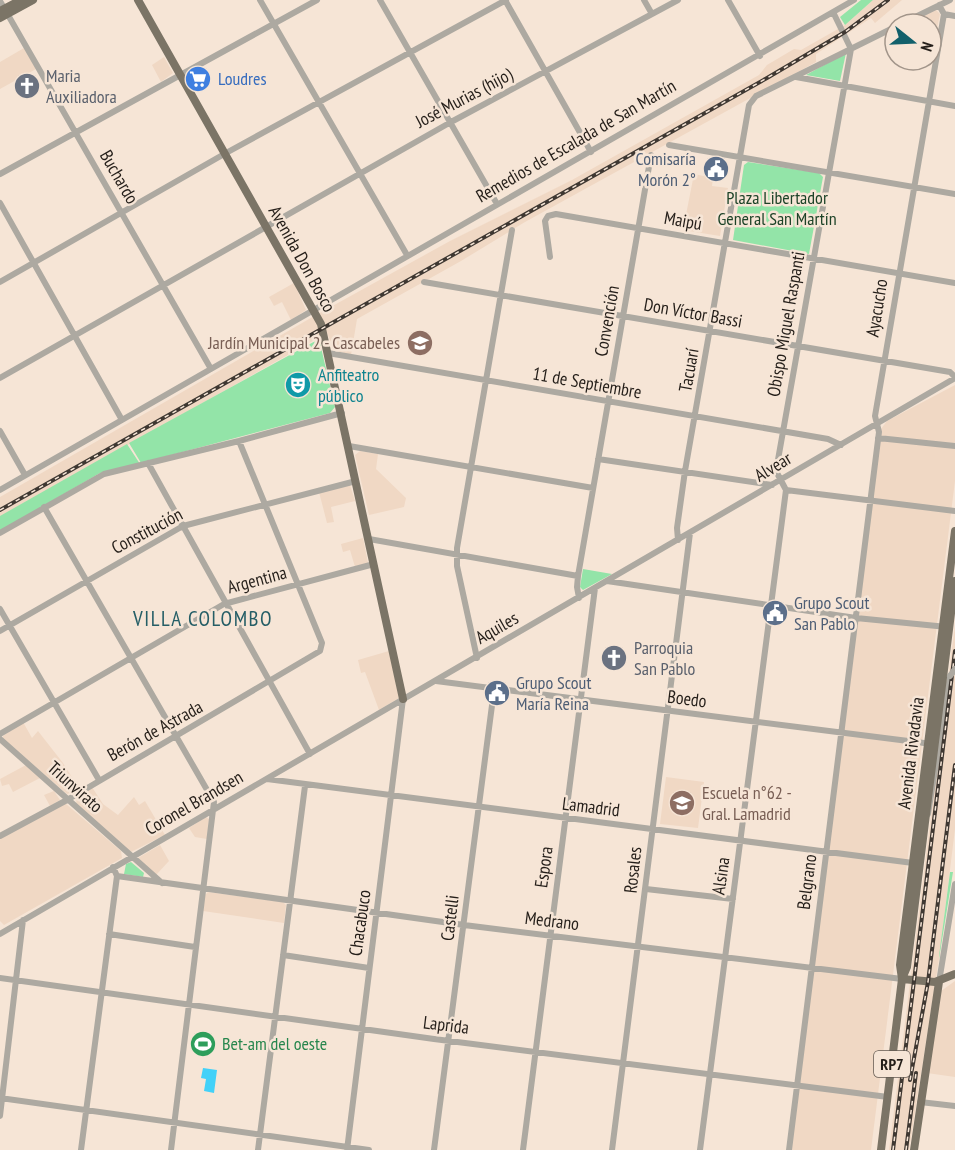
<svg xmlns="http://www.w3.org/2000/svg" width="955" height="1150" font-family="'PT Sans Narrow',sans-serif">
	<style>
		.built { fill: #f0d8c4 }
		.green { fill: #93e4a8 }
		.water { fill: #43d1f8 }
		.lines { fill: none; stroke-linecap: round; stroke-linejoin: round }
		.minor { stroke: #ada9a1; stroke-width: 6 }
		.major { stroke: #7b7466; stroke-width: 8 }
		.rail-casing { stroke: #3f3832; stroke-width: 4 }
		.rail { stroke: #f6e5d6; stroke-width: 1.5; stroke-dasharray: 4.5; stroke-linecap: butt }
		.minor-bridge { stroke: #ada9a1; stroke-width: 6 }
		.labels { text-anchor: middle; stroke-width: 5; stroke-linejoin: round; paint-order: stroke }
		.shield { fill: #f6e5d6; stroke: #635a52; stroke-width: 1.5 }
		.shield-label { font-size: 16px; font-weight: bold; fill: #241e19 }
		.worship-label { font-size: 18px; fill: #5b616d; stroke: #f6e5d6; text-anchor: start }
		.shop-label { font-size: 18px; fill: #366cbe; stroke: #f6e5d6; text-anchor: start }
		.street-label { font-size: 18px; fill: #241e19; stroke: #f6e5d6 }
		.service-label { font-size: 18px; fill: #4e5e75; stroke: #f6e5d6; text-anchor: start }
		.park-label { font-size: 18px; fill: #1c4227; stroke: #f6e5d6 }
		.education-label { font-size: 18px; fill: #785e54; stroke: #f6e5d6; text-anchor: end }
		.culture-label { font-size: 18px; fill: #0d838f; stroke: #f6e5d6; text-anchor: start }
		.leisure-label { font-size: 18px; fill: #27864d; stroke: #f6e5d6; text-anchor: start }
		.quarter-label { font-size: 21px; letter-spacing: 1.5px; fill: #255e66; stroke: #f6e5d6 }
	</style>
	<rect width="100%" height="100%" fill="#f6e5d6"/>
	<path class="built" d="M873,0H902L875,23L871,18L816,54V62L525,222L461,261L357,319L351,355L334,350L327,333L0,517V497L309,319L450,241L572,180L759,75L767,65L794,49L801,50L845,25Z
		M936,10L940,14L936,33H931V24H920L921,17Z
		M24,48L36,69L0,89V62Z
		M164,57L173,73L161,82L152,65Z
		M694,174L713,178L712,186L728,188L720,236L683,230Z
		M294,283L306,310L291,320L282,302L274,306L269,297Z
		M955,385V481L871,1150H791L881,429L887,421Z
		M360,451L378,454L376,469L406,498L404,507L369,515L355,455Z
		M350,485L355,501L331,507L334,522L327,523L319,492Z
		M363,538L368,563L355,567L350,550L343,552L341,544Z
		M955,625V829L939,959L909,1150H889Z
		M389,651L399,698L379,710L365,672L361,673L358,660Z
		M23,722L32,738L38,731L63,763L80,790L67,794L3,739V736Z
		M26,765L40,778L13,792L9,784L2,786L0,779Z
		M666,777L704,782L698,828L660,824Z
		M92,787L103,804L118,815L134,797L139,805L145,801L165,835L131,852L76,804L77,797Z
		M54,791L60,800L50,806L44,795Z
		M65,803L121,851L122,858L4,925L0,921V838Z
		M206,817L209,819L207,839L195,837L189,828Z
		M160,845L169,861L156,875L138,858Z
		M208,892L283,902L286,905L284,923L203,911L205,895Z
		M955,981V1077L927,1073L941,991Z"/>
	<path class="green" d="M861,0H873L845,25L840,17Z
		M846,53L840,81L806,75Z
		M748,162L819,173L823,177L809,254L733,240L744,165Z
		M319,339L335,407L330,413L141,463L129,443Z
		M127,444L140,464L100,473L0,531V516Z
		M583,569L612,574L583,590L580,587Z
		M131,862L144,873L143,877L124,874L126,864Z
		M950,872H953L939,959V956Z"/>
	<path class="water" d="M203,1068L217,1070L214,1093L204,1091L206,1079L201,1078Z"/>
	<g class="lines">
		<path class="minor" d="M260,0L407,255
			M380,0L497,204
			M505,0L591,152
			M644,0L652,14
			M728,0L760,56
			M0,1L211,369
			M944,14L955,16
			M901,24L950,0
			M796,77L955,106
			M669,145L955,194
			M0,174L317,0
			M0,203L122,420
			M550,257L545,221L548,216L556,214L955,283
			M0,282L226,153L506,0
			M424,282L950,372L955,377
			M328,353L828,439L841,445
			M0,378L451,122L678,0
			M0,431L25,475
			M878,438L955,446
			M349,446L593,488
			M598,459L772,485
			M148,463L310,754
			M0,490L854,0
			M786,490L955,511
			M44,507L214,802L171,1150
			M0,533L104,474L239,441L342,413
			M369,539L578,576
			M678,540L677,528L685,471L749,105L756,96L895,27
			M607,581L856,618L947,627
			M579,598L577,587L578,576L651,155
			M0,609L99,780
			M0,631L183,526L356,481
			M477,658L457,566V548L512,230
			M436,681L932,744
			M0,734L224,604L374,564
			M0,739L162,883
			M267,779L913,863
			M928,814L950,676
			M0,836L67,800L320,651L322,643L239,441
			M117,876L464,925L902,979
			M646,889L733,899
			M0,934L955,378
			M109,934L195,947
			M283,955L369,968
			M0,978L434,1039L888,1097
			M939,982L955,884
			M0,1098L369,1150
			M920,1102L955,1106
			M0,1116L23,920
			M81,1150L117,876L113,867
			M258,1150L305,786
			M347,1150L403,699
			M434,1150L494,690
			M523,1150L595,588
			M612,1150L690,533
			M700,1150L786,490L776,471L851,49L834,14
			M789,1150L879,432L875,416L944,14L939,5"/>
		<path class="major" d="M138,0L321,324L403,699
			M0,11L21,0
			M0,18L33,0
			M902,979L900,965L955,531
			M902,979L935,982L955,974
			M881,1150L902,979L907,967L955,581
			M914,1150L939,982"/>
		<g class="rail-casing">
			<path id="rail" d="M0,510L767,78L845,32L888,0
				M910,1080L928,982L955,765
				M893,1150L955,651
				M906,1150L916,1073"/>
		</g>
		<use href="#rail" class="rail"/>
		<path class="minor-bridge" d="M950,676L955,669"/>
	</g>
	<defs>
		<g id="supermarket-disc" transform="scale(1.35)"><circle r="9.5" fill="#3f7fe0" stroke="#f6e5d6"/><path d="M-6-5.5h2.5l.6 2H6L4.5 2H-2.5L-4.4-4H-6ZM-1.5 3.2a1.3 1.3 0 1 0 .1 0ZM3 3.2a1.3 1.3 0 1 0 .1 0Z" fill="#fff"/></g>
		<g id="church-disc" transform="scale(1.35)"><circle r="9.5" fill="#6b7280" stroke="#f6e5d6"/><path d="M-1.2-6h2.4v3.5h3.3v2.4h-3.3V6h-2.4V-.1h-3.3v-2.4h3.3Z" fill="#fff"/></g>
		<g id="civic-disc" transform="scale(1.35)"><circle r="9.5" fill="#5c6f8a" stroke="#f6e5d6"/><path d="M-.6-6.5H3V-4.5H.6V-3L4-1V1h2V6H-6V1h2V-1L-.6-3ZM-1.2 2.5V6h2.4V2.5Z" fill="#fff"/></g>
		<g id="school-disc" transform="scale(1.35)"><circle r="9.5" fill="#8d6e63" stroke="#f6e5d6"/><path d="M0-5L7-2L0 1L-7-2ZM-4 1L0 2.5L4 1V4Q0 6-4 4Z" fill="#fff"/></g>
		<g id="theatre-disc" transform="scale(1.35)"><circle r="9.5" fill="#0f9aa8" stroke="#f6e5d6"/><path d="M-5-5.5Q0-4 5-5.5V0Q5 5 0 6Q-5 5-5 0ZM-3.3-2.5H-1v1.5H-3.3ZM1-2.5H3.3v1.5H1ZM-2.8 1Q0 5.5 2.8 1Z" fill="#fff"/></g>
		<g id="stadium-disc" transform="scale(1.35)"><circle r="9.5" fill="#2e9e5b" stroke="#f6e5d6"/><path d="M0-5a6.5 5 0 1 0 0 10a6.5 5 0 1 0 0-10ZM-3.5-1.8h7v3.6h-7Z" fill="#fff"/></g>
	</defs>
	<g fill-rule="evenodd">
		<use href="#supermarket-disc" x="198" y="79"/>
		<use href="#church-disc" x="27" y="86"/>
		<use href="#civic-disc" x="716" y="169"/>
		<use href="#school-disc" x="420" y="343"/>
		<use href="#theatre-disc" x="298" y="385"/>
		<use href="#civic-disc" x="775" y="613"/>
		<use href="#church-disc" x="614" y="658"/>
		<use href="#civic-disc" x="497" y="693"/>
		<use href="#school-disc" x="682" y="803"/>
		<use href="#stadium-disc" x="203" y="1044"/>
	</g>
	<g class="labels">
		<rect class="shield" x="874" y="1051" width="36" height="26" rx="4.5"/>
		<g class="shield-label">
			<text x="892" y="1070">RP7</text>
		</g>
		<g class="worship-label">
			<text x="46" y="82">Maria<tspan x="46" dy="21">Auxiliadora</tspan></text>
			<text x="634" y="654">Parroquia<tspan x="634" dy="21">San Pablo</tspan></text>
		</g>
		<g class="shop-label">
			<text x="218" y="85">Loudres</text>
		</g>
		<g class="street-label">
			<text transform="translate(464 98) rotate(-28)" y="6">José Murias (hijo)</text>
			<text transform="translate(576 141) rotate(-30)" y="6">Remedios de Escalada de San Martín</text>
			<text transform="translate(119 177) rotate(60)" y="6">Buchardo</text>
			<text transform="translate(683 221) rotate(10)" y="6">Maipú</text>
			<text transform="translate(302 259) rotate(61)" y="6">Avenida Don Bosco</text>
			<text transform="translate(877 308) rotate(-81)" y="6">Ayacucho</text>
			<text transform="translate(693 313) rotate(10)" y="6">Don Víctor Bassi</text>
			<text transform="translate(607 321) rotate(-80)" y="6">Convención</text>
			<text transform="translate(786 324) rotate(-80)" y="6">Obispo Miguel Raspanti</text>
			<text transform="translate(689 370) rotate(-80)" y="6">Tacuarí</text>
			<text transform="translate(587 383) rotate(10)" y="6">11 de Septiembre</text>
			<text transform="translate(773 467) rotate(-31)" y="6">Alvear</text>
			<text transform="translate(147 531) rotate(-28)" y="6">Constitución</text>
			<text transform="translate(257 580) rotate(-15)" y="6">Argentina</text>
			<text transform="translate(497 628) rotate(-30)" y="6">Aquiles</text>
			<text transform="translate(687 699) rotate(7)" y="6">Boedo</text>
			<text transform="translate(155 731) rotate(-29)" y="6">Berón de Astrada</text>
			<text transform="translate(911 753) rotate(-83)" y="6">Avenida Rivadavia</text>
			<text transform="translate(75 787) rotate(42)" y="6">Triunvirato</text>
			<text transform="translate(194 803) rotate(-30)" y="6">Coronel Brandsen</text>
			<text transform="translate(591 807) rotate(7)" y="6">Lamadrid</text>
			<text transform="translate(544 867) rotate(-82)" y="6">Espora</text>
			<text transform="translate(633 870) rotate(-84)" y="6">Rosales</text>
			<text transform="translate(721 876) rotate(-82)" y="6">Alsina</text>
			<text transform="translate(807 882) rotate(-83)" y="6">Belgrano</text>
			<text transform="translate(450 918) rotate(-83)" y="6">Castelli</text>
			<text transform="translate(552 921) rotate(7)" y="6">Medrano</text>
			<text transform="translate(360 923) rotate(-82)" y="6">Chacabuco</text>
			<text transform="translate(446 1025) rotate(7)" y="6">Laprida</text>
		</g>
		<g class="service-label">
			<text x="696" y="165" text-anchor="end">Comisaría<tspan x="696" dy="21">Morón 2°</tspan></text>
			<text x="794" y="609">Grupo Scout<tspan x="794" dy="21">San Pablo</tspan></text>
			<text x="516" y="689">Grupo Scout<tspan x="516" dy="21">María Reina</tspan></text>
		</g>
		<g class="park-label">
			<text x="777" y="204">Plaza Libertador<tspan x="777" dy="21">General San Martín</tspan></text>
		</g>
		<g class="education-label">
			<text x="400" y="349">Jardín Municipal 2 - Cascabeles</text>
			<text x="702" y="799" text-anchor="start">Escuela n°62 -<tspan x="702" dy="21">Gral. Lamadrid</tspan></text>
		</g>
		<g class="culture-label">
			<text x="318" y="381">Anfiteatro<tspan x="318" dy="21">público</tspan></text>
		</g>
		<g class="leisure-label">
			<text x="222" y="1050">Bet-am del oeste</text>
		</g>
		<g class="quarter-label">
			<text x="203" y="626">VILLA COLOMBO</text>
		</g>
	</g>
	<g transform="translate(913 42) rotate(108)"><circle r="28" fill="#f6e5d6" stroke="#a2958a" stroke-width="1.5"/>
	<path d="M0-4.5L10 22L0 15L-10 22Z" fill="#12606b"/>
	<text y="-9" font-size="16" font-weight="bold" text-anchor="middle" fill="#241e19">N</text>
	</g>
</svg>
